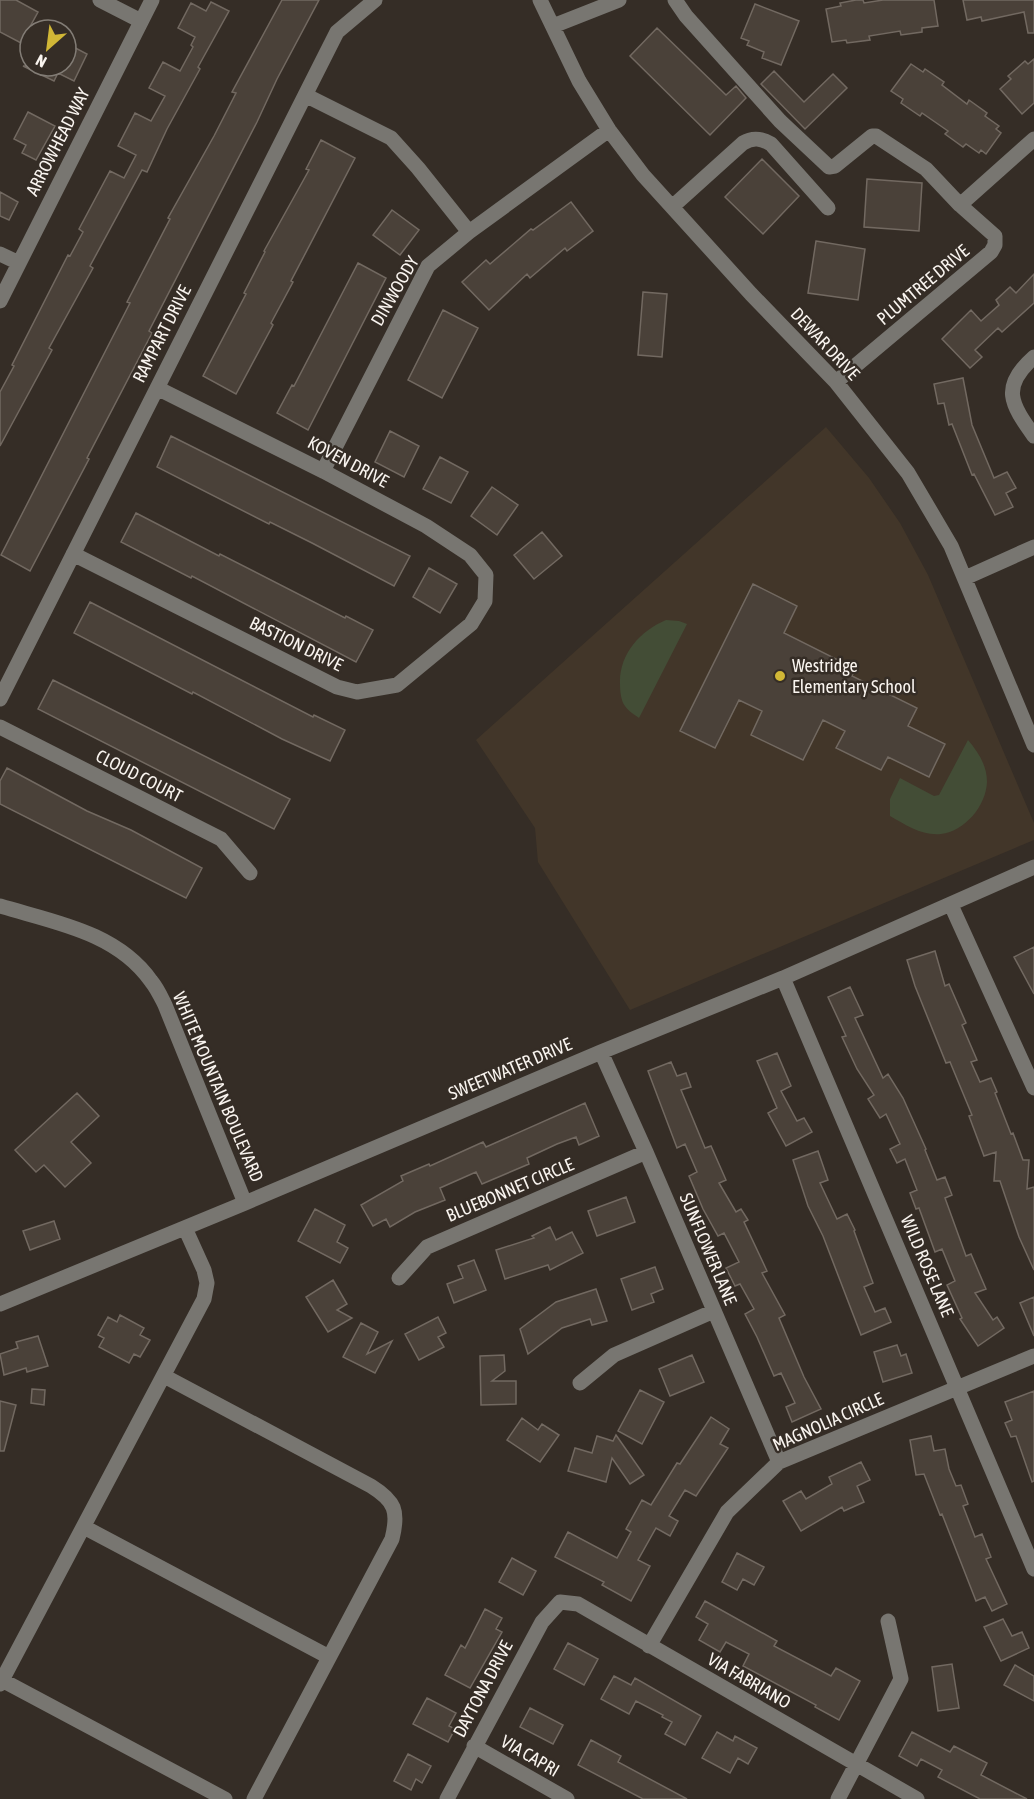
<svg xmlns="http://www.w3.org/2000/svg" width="1034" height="1799" font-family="'Asap Condensed',sans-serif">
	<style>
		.built { fill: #423629 }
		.green { fill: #434d36 }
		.building { fill: #4a4139; stroke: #726961; stroke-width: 1.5 }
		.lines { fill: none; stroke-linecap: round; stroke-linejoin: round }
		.minor { stroke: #787671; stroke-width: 15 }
		.poi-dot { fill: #d1b736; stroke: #352d26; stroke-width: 2 }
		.labels { text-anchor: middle; stroke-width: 5; stroke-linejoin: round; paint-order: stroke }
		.street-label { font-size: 18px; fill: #f9f4ef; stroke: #352d26 }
		.poi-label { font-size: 18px; fill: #f9f4ef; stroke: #352d26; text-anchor: start }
	</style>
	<rect width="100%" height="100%" fill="#352d26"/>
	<path class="built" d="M826,427L869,478L900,523L928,575L1034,823V840L630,1010L538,862L535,828L476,740Z"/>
	<path class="green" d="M666,620L679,621L687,624L639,718C635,715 628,711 625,706C621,701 620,691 620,684C619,654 640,631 666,620Z
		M968,740C978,752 987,765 987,782C986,806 965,831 941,834C922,836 906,825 890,816V799L900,778L934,796L939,795Z"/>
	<path class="building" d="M0,0H16L38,12L21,43L0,32Z
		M282,0H319L277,79L257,122L149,331L152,333L87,458L89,459L30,571L1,555L130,303L127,302L170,219L168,218L214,136L236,93L232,92Z
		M856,0H863L864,3L883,0H934L938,26L922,28V32L901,35L900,31L869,36L870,40L847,43L846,40L832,42L826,9L841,6L840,3Z
		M963,0H1034V33H1028L1024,12L982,21L981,17L967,20Z
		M211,2L229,11L198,67L200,69L167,129L147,172L142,170L90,266L93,268L49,348L52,350L0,446V392L14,366L12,365L68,255L70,256L83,232L79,229L110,171L124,178L136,155L118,146L135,113L151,121L165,96L149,88L163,62L180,71L193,47L191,45L195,37L178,28L191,3L206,11Z
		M755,4L799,21L781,65L762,58L764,52L747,45L749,41L741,38Z
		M657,28L726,95L736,86L746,98L710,135L630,56Z
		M66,43L87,54L74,81L58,73L54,81L23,66H66Z
		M1034,59V103L1022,114L1000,89L1011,79L1008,76L1025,61L1028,64Z
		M911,64L923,72L925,69L944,82L942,85L967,104L969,100L987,113L985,116L999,126L996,129L1001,133L986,154L981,150L979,153L966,144L963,147L945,134L948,131L922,113L920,116L901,103L903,99L891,91Z
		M774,71L804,102L833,74L847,88L805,129L761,84Z
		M28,112L55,126L36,160L22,153L26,145L14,139Z
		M321,140L355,158L291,281L293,282L271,323L273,325L236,394L203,376L246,294L244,293L265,252L264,251L309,170L306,169Z
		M762,159L799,196L763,234L725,197Z
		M867,179L922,183L919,231L864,227Z
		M0,192L18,202L9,220L0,216Z
		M571,202L593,231L567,251L565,248L530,278L527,274L489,310L462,282L486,260L490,264L531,229L533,230Z
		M392,210L419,230L400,255L373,235Z
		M816,241L865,249L858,300L808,293Z
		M358,263L386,278L308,430L277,413L292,385L294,386Z
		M1034,274V303L1002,332L998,328L975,350L982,357L970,368L942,339L971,310L981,321L999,305L996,300L1010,287L1016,293Z
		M643,292L667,294L662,357L638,355Z
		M443,310L478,328L442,398L408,380Z
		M963,378L972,425L994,478L1007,472L1016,488L1006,493L1013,507L995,515L974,474L972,475L952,424L949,425L944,403L938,404L934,384Z
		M390,431L419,446L404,477L375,462Z
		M171,436L410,556L394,586L312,543L270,522L269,524L157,467Z
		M440,457L468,472L451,503L423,489Z
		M492,487L518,505L497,535L471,516Z
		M136,513L219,556L220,554L345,618L346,616L373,630L356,662L192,576L191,578L121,542Z
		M542,532L562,556L534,579L514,555Z
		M429,568L457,584L440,613L413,597Z
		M753,584L797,606L784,633L856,669L852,676L917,708L908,726L945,744L929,777L888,757L881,770L836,748L845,731L823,720L803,760L751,735L762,711L739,700L715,748L680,731Z
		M90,602L313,717L314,715L345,730L330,761L282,739L193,692L192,694L74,633Z
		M53,680L290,799L274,829L38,709Z
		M7,768L87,811L131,830L202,868L186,898L0,804V781Z
		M1034,947V994L1014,957Z
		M935,951L945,986L949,984L966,1023L962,1025L977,1060L971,1062L980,1082L991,1078L997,1092L995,1093L1011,1134L1013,1133L1023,1160H1029L1027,1189L1034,1187V1270L1019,1237L1000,1181H994L996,1152L984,1156L969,1116L972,1115L950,1062L946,1063L915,986L907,960Z
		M850,987L863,1015L855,1018L883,1078L888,1074L903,1098L926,1149L925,1150L937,1180L945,1177L952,1195L945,1198L966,1256L971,1254L986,1289L975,1293L993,1320L997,1317L1004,1328L978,1346L960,1319L962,1318L947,1285L955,1281L942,1249L935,1252L919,1208L916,1209L910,1193L917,1190L905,1159L897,1163L890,1149L900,1144L886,1114L880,1118L868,1099L874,1095L857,1069L842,1037L846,1036L828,997Z
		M777,1053L791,1086L781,1091L797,1121L804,1118L812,1132L786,1146L768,1113L777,1108L757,1061Z
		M671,1062L677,1076L686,1073L691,1087L681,1090L705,1148L711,1146L726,1180L719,1183L736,1212L741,1209L748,1220L744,1222L767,1271L762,1273L785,1315L779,1318L804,1377L821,1409L792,1422L786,1407L795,1403L781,1373L774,1376L757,1337L745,1314L754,1309L740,1284L735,1286L726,1268L739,1262L724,1233L718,1236L703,1209L689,1176L697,1172L685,1144L677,1148L648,1071Z
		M77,1093L99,1116L71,1142L91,1163L65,1187L44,1165L36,1172L15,1150Z
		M585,1103L599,1136L579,1145L576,1137L557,1144L527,1158L529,1164L482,1184L476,1172L440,1188L445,1200L415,1212L390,1227L386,1219L373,1226L361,1205L403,1181L401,1176L429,1164L430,1166L483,1142L486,1147Z
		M818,1151L828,1180L820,1183L837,1219L847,1214L855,1230L854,1231L873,1283L864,1287L875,1312L885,1308L891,1322L861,1335L823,1236L808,1206L793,1160Z
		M626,1197L635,1222L597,1236L588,1211Z
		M315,1209L345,1225L337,1242L348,1248L340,1263L298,1241Z
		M54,1221L60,1239L30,1250L23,1231Z
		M550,1227L556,1240L572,1232L583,1253L550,1270L548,1265L505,1279L496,1250L534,1238L532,1236Z
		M474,1260L486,1290L454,1303L447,1284L463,1278L458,1266Z
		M655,1267L663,1289L651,1294L654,1302L632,1310L621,1279Z
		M333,1280L347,1304L337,1310L352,1318L328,1332L306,1297Z
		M596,1289L607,1321L592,1325L590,1319L562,1328L528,1354L520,1329L556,1302Z
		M1034,1297V1336L1020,1303Z
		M120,1315L144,1328L140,1335L150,1340L140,1357L134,1354L129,1363L99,1347L104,1338L98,1335L108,1317L117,1322Z
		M438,1317L446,1333L438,1337L444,1347L419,1360L405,1334Z
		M361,1323L378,1332L367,1354L392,1341L375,1373L343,1357Z
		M38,1336L48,1366L27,1372L26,1368L4,1375L0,1354L18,1348L16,1342Z
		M897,1345L901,1356L906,1354L912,1373L883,1382L874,1352Z
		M504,1355L505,1371L492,1381H516V1404L481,1405L480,1356Z
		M692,1355L704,1382L670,1396L659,1369Z
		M32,1389L45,1390L44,1405L31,1403Z
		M640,1390L664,1402L642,1444L618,1431Z
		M1034,1391V1481L1032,1482L1016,1436L1011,1437L1005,1423L1012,1420L1005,1402Z
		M0,1401L16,1405L4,1451H0Z
		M711,1417L729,1429L720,1444L728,1448L696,1496L685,1490L669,1516L678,1521L670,1536L656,1528L638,1560L650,1566L631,1601L602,1585L604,1582L555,1557L568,1532L617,1558L631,1532L626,1529L642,1500L651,1505L677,1463L680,1464Z
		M522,1418L538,1430L542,1424L559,1435L540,1462L507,1440Z
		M616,1435L644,1475L630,1484L612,1458L606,1482L568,1471L575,1448L592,1453L597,1436L613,1441Z
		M931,1436L934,1451L945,1449L949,1469L956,1486L961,1485L968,1504L963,1506L975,1537L982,1534L991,1557L986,1559L1007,1604L992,1611L985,1597L976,1601L942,1514L940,1515L924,1474L916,1475L910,1440Z
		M861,1462L870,1480L857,1486L864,1502L844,1511L842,1507L801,1531L783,1501L801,1491L806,1499L832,1484L829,1477Z
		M737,1553L764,1567L754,1585L743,1579L737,1590L722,1582Z
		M512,1558L536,1571L523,1595L499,1582Z
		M705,1601L777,1641L774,1646L831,1676L836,1668L860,1681L839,1720L815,1707L816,1705L743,1666L749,1654L726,1642L720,1652L699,1640L708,1624L696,1617Z
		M485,1609L502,1618L496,1629L502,1632L470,1688L445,1675L461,1645L465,1648Z
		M1003,1619L1012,1636L1022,1632L1029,1648L1001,1661L984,1627Z
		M568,1643L598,1659L584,1685L554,1669Z
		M952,1664L959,1708L938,1711L932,1667Z
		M1015,1665L1034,1676V1701L1004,1685Z
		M614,1676L631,1685L635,1678L701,1716L685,1745L665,1734L672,1722L662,1717L663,1715L636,1701L629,1714L601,1699Z
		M427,1698L456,1713L449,1726L455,1729L448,1742L413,1724Z
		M530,1708L563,1725L553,1744L520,1727Z
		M717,1732L733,1741L735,1736L757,1748L748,1764L738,1758L730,1773L702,1758Z
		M912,1732L950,1752L954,1746L987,1763L981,1775L1027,1799H980L938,1777L942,1770L921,1759L917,1766L899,1756Z
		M591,1740L621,1756L618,1762L687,1799H643L578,1765Z
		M408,1754L431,1766L422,1783L416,1779L411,1790L394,1781Z"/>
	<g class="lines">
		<path class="minor" d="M100,0L141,21
			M540,0L579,81L609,130L643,175L751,294L836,382L908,473L951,546L1034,745
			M675,0L686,16L780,121L829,167L835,166L872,136H876L926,169L960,205
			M553,26L619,0
			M305,95L391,138L418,168L469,232
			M672,207L743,143C753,137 761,138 771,144L828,208
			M0,254L19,263
			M0,301L152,0
			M1034,357C1000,387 1011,404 1034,436
			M836,382L991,252L995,245V236L960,205L1034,139
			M323,471L428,266L469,232L609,130
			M73,554L337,687L357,692L397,685L471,624L485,601L486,575L470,555L426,526L323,471L157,388
			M965,578L1034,547
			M0,699L337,32L375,0
			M0,727L221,839L250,873
			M951,905L1034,1088
			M0,906C53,922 117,932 151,981C157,988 161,997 165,1005L245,1203
			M783,978L1034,1569
			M601,1052L646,1152L779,1462
			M399,1278L427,1247L646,1152
			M0,1304L245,1203L601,1052L783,978L1034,867
			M164,1376L371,1486C395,1501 399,1511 392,1539L254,1799
			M580,1383L614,1355L714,1311
			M84,1527L329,1657
			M649,1646L727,1512L779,1462L1034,1356
			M2,1680L225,1799
			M0,1684L204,1299L207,1283L204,1270L185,1228
			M474,1746L567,1799
			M447,1799L542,1622L560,1602L578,1604L917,1799
			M838,1799L901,1679L888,1621"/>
	</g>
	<circle class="poi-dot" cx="780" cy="676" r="6"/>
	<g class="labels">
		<g class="street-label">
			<text transform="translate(58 142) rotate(-63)" y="6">ARROWHEAD WAY</text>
			<text transform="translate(923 285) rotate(-40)" y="6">PLUMTREE DRIVE</text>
			<text transform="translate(395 291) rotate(-60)" y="6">DINWOODY</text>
			<text transform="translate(162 334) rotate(-63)" y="6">RAMPART DRIVE</text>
			<text transform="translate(825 344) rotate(47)" y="6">DEWAR DRIVE</text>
			<text transform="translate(348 462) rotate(28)" y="6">KOVEN DRIVE</text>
			<text transform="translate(296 644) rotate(26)" y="6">BASTION DRIVE</text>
			<text transform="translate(139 776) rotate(27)" y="6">CLOUD COURT</text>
			<text transform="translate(510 1069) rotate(-23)" y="6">SWEETWATER DRIVE</text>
			<text transform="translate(218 1087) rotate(67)" y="6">WHITE MOUNTAIN BOULEVARD</text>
			<text transform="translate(510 1190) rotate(-23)" y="6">BLUEBONNET CIRCLE</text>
			<text transform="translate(708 1249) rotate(67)" y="6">SUNFLOWER LANE</text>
			<text transform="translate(927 1266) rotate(67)" y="6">WILD ROSE LANE</text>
			<text transform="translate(828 1422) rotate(-24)" y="6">MAGNOLIA CIRCLE</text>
			<text transform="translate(749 1681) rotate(30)" y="6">VIA FABRIANO</text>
			<text transform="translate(483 1689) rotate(-62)" y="6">DAYTONA DRIVE</text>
			<text transform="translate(530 1756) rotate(30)" y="6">VIA CAPRI</text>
		</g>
		<g class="poi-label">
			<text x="792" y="672">Westridge<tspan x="792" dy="21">Elementary School</tspan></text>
		</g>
	</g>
	<g transform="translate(48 48) rotate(208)"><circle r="28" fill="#352d26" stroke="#837d76" stroke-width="1.5"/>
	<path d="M0-4.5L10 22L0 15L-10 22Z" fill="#d1b736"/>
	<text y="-9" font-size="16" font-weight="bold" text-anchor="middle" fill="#f9f4ef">N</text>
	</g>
</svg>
